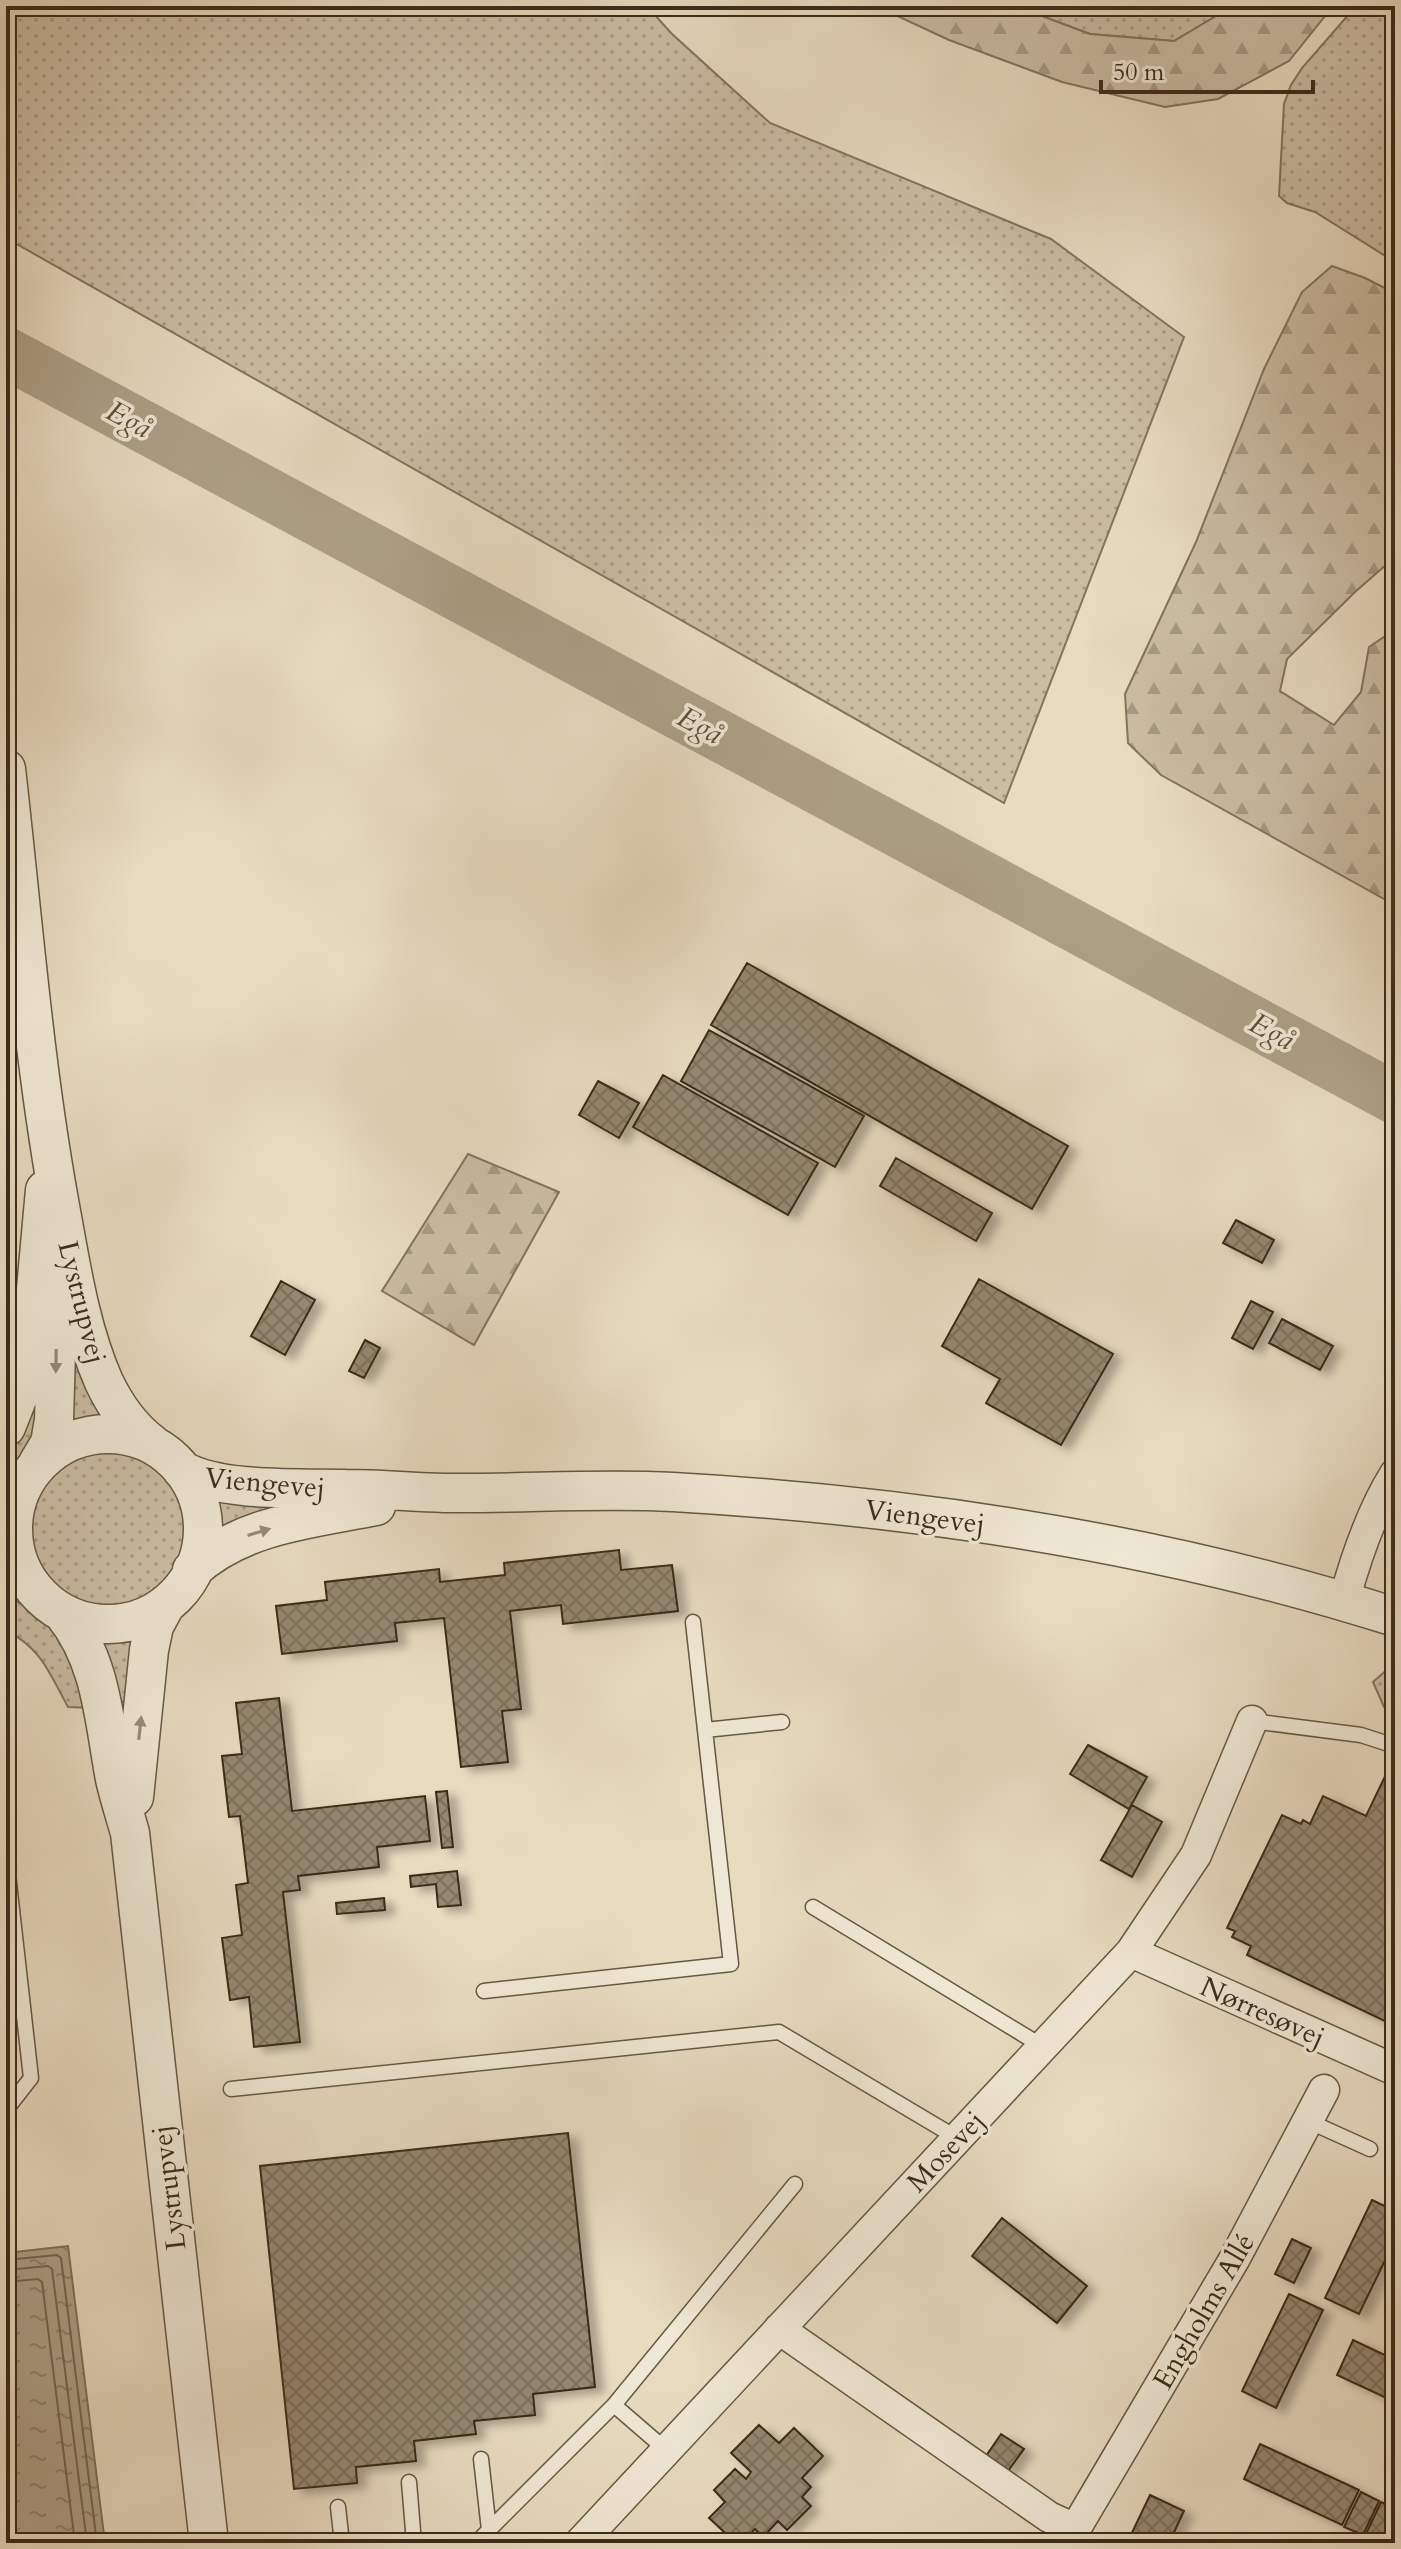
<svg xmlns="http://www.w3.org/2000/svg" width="1401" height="2549" font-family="Cardo,serif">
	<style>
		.grass { fill: url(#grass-dots); stroke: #83745e; stroke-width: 2 }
		.forest { fill: url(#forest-firs); stroke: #83745e; stroke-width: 2 }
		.water { fill: url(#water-ripples); stroke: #7f725b; stroke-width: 2 }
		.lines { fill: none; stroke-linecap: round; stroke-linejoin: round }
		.shore { stroke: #746650; stroke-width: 2 }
		.river { stroke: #ada087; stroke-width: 52 }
		.building { fill: url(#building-cross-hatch); stroke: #3b2c19; stroke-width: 2; filter: url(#shadow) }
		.service-casing { stroke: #665843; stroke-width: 17 }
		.minor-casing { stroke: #665843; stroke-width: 33 }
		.tertiary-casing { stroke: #665843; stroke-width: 41 }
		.service { stroke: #f0e8d6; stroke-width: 14 }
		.minor { stroke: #f0e8d6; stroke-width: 30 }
		.tertiary { stroke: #f0e8d6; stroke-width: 38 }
		.oneway { fill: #968a78 }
		.labels { text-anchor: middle; stroke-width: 7; stroke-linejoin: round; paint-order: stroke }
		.street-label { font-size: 28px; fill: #3b2c19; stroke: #f0e8d6 }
		.water-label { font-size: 30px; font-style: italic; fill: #5d4f3a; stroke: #f0e8d6 }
	</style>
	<defs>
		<pattern id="grass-dots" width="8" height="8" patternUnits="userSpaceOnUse" patternTransform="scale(2)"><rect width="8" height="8" fill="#cbbda4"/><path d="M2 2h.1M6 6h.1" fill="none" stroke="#a69a85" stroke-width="1.8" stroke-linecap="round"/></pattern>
		<pattern id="forest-firs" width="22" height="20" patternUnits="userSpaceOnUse" patternTransform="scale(2)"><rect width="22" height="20" fill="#cbbda4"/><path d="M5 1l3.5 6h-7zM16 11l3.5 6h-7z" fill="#a69a85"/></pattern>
		<pattern id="water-ripples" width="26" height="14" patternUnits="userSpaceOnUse" patternTransform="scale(2)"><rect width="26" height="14" fill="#ada087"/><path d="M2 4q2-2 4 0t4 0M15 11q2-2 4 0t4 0" fill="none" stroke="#8e836e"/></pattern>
		<pattern id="building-cross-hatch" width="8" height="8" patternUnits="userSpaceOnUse" patternTransform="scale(2)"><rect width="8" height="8" fill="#958770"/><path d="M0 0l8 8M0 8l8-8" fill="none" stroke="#7b6f5b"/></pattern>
		<filter id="shadow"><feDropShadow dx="9" dy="5" stdDeviation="4" flood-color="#0004"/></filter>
	</defs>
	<rect width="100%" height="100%" fill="#e8dbc0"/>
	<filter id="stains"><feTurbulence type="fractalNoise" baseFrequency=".0025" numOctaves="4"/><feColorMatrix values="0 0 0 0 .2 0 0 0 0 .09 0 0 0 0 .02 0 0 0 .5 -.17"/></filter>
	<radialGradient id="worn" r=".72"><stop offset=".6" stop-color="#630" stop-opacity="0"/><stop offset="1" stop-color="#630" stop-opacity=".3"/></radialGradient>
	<path class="grass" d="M6,6H647L671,33L770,123L1051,239L1184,337L1004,803L6,238Z
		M1015,6H1233L1174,41L1090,34Z
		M1356,6H1395V262L1315,212L1287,203L1279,196L1284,104L1291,85L1302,68Z
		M77,1339L100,1417L68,1426L66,1340Z
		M33,1377L43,1419L6,1481V1444Z
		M27 1529a80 80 0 1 1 160 0a80 80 0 1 1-160 0Z
		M213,1496L299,1497L272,1515L220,1528Z
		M6,1598C57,1610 75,1665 92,1708L68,1707C49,1673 43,1650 6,1630Z
		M140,1634L131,1700L117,1703L103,1640Z
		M1390,1667L1395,1669V1712L1384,1707L1373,1682Z"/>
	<path class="forest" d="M888,6H1015L1090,34L1174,41L1233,6H1333L1289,61L1218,99L1165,107L1062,82L949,40L891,13Z
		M1332,266L1365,278L1395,293V557L1355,592L1287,659L1280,691L1334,725L1361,692L1369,647L1393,631L1395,632V905L1161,775L1128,743L1125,694L1196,542L1264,369L1302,292Z
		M468,1154L559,1192L474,1345L382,1291Z"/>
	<path class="water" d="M68,2246L105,2543H6V2253Z"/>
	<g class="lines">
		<path class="shore" d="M6,2260L57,2255L61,2258L97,2543
			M6,2270L48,2266L52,2269L87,2543
			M6,2282L38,2279L42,2282L75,2543"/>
		<path class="river" d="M6,353L1395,1098"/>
	</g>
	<path class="building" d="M747,963L1068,1146L1032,1209L711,1025Z
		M709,1030L864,1116L835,1167L681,1081Z
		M663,1075L818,1163L788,1215L633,1127Z
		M598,1081L639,1103L619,1138L579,1115Z
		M896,1158L992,1213L976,1241L880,1186Z
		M1236,1220L1274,1240L1262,1263L1223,1243Z
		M979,1279L1113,1354L1061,1445L986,1403L1000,1379L942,1346Z
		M281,1281L315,1300L285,1355L251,1336Z
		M1251,1301L1273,1312L1253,1349L1232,1338Z
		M1282,1319L1333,1346L1320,1370L1269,1343Z
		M365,1340L380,1348L364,1378L349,1371Z
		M619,1550L621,1570L672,1565L678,1611L563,1624L561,1605L510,1611L521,1709L502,1711L508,1762L461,1767L444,1618L395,1623L397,1641L282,1654L276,1606L327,1600L325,1582L439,1569L440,1582L505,1575L504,1563Z
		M279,1698L292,1811L425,1796L430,1841L377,1847L379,1867L298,1876L300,1890L283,1892L300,2042L254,2047L249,1997L230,2000L222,1938L242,1935L236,1885L248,1883L240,1816L229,1817L222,1756L242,1754L236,1703Z
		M1088,1745L1147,1777L1129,1809L1070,1774Z
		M1390,1766L1395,1769V2026L1247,1955L1251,1946L1232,1937L1235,1931L1227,1928L1282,1815L1301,1824L1303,1820L1310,1824L1323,1796L1366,1816Z
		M447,1791L453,1847L442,1848L436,1792Z
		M1132,1805L1162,1822L1132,1877L1101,1860Z
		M457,1871L461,1905L438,1907L436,1884L411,1887L410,1876Z
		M384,1898L385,1910L337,1914L336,1903Z
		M568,2133L595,2387L533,2394L535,2415L474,2421L476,2434L414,2441L416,2461L356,2467L357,2483L294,2489L260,2166Z
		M1372,2200L1395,2211V2240L1359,2314L1325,2298Z
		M1002,2218L1087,2286L1057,2323L972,2256Z
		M1292,2239L1311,2248L1294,2283L1275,2274Z
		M1289,2294L1323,2310L1276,2408L1242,2391Z
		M1353,2340L1395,2360V2402L1337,2375Z
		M759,2425L779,2443L794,2428L823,2456L802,2478L811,2487L802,2497L811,2506L787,2530L778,2521L763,2537L755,2529L741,2543H736L709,2518L725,2502L714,2490L735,2469L746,2479L751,2472L731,2453Z
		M1001,2434L1024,2449L1008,2471L986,2456Z
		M1260,2444L1359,2490L1342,2525L1244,2479Z
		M1361,2492L1379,2501L1363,2535L1344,2527Z
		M1150,2495L1184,2511L1169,2543H1127Z
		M1381,2502L1395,2508V2543H1380L1365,2536Z"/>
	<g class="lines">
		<g class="service-casing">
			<path id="service" d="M1252,1721L1361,1735L1395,1746
				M705,1730L782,1722
				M6,1856L31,2078L6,2110
				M813,1907L1042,2046
				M484,1991L731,1964L693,1622
				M231,2089L779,2032L957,2138
				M1308,2121L1370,2149
				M614,2405L795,2184
				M481,2459L489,2530
				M409,2482L414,2543
				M338,2507L342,2543
				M476,2543L614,2405L665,2449"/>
		</g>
		<g class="minor-casing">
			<path id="minor" d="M1344,1601C1356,1557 1371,1512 1395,1474
				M1131,1952L1395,2070
				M779,2329L1049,2517L1075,2529
				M580,2543L1131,1952L1196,1855L1252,1721
				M1067,2543L1235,2258L1324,2090"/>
		</g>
		<g class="tertiary-casing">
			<path id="tertiary" d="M6,769C23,918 34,1069 62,1217C72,1272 81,1330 104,1382C115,1405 132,1429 152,1444
				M6,1427L23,1384L30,1355L45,1190
				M13 1529a95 95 0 1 1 190 0a95 95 0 1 1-190 0Z
				M38,1463L50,1443L54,1420L56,1352L52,1266
				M182,1470C219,1492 301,1488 346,1489C379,1489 411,1492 444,1493C521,1494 597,1488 673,1492C917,1506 1162,1543 1395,1617
				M192,1570C242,1524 312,1519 376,1506
				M63,1613C102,1661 104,1721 115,1779C119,1797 125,1815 130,1833L209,2543
				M134,1797L149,1650L154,1626L166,1604"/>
		</g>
		<use href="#service" class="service"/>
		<use href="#minor" class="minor"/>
		<use href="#tertiary" class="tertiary"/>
	</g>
	<defs><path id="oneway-solid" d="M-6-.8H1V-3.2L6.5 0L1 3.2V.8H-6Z" transform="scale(2)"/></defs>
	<g class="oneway">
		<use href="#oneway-solid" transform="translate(56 1361) rotate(91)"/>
		<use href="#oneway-solid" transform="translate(259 1532) rotate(-17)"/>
		<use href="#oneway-solid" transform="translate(140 1728) rotate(-84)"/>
	</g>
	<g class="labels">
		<g class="street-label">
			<text transform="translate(83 1302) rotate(76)" y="10">Lystrupvej</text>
			<text transform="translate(265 1482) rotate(5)" y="10">Viengevej</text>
			<text transform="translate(925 1516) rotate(7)" y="10">Viengevej</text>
			<text transform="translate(1263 2011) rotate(24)" y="10">Nørresøvej</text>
			<text transform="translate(945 2151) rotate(-47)" y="10">Mosevej</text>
			<text transform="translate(168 2188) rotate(-97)" y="10">Lystrupvej</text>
			<text transform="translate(1203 2311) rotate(-60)" y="10">Engholms Allé</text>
		</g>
		<g class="water-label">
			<text transform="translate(129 419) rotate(28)" y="10">Egå</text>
			<text transform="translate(700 725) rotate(28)" y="10">Egå</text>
			<text transform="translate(1272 1031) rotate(28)" y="10">Egå</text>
		</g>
	</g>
	<rect width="1401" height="2549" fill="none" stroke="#e8dbc0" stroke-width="32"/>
	<rect x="8" y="8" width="1385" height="2533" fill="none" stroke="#3b2c19" stroke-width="4"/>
	<rect x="16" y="16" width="1369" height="2517" fill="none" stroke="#3b2c19" stroke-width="2"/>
	<path d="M1101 80v12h212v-12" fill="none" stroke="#3b2c19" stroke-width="4"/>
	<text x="1113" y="80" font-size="24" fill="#3b2c19" stroke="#f0e8d6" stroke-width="6" paint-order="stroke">50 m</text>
	<rect width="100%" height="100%" filter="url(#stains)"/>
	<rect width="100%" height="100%" fill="url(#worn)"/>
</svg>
